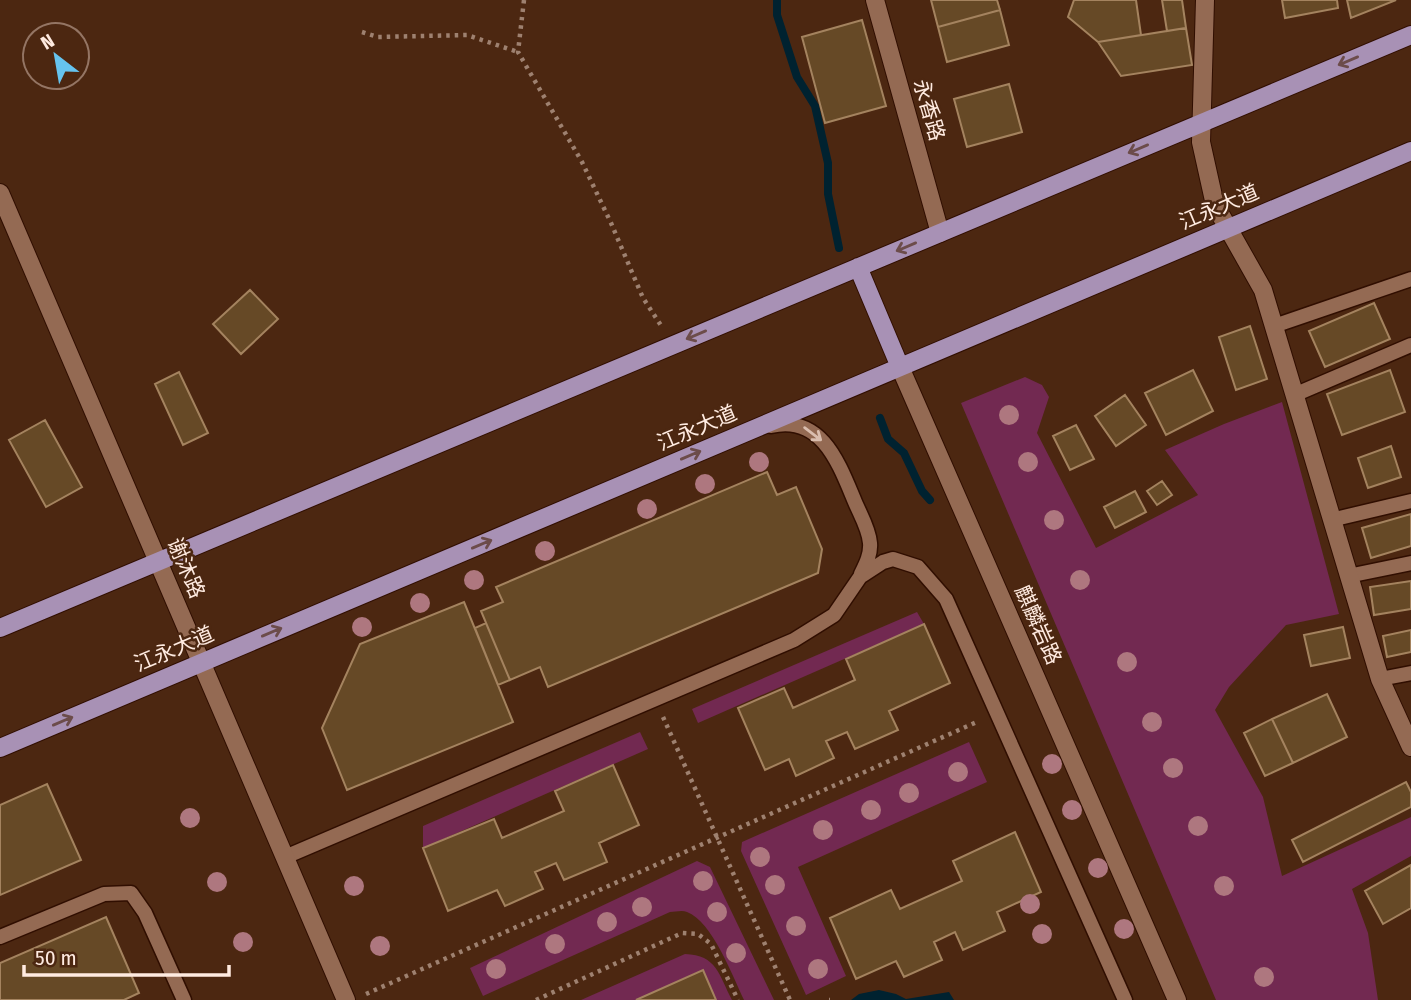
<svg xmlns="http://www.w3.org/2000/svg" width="1411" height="1000" font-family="'Fira Sans Condensed','Noto Sans SC',sans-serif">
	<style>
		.green { fill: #722951 }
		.water { fill: #002230 }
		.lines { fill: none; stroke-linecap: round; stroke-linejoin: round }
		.stream { stroke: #002230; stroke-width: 8 }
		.building { fill: #664926; stroke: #a4835f; stroke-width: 2 }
		.lane-casing { stroke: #300e00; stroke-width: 17 }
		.street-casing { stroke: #300e00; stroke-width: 20 }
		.secondary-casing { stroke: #300e00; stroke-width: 20 }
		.primary-casing { stroke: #300e00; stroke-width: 20 }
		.path { stroke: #9e8170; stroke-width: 4.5; stroke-dasharray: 3.5 5; stroke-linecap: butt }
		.lane { stroke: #946a53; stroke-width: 14 }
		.street { stroke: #946a53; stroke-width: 18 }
		.secondary { stroke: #946a53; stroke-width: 18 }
		.primary { stroke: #a891b5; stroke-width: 18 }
		.tree { fill: #ae777f }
		.oneway { stroke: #6c4c4a }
		.oneway2 { stroke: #dabeaf }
		.labels { text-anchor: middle; stroke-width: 5; stroke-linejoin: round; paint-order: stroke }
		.street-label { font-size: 21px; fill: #ffebe1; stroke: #4c2711 }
	</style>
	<rect width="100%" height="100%" fill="#4c2711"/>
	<path class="green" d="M1025,377L1042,385L1049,397L1037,433L1096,548L1198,495L1165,450L1224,424L1282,402L1339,614L1286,625L1229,687L1215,710L1263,797L1282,876L1411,817V856L1352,889L1368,933L1378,1000H1216L961,403Z
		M917,612L924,624L698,723L692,709Z
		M640,732L648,749L423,848V826Z
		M969,742L987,782L798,867L846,976L806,995L741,851L742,842Z
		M697,861L710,867L774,1000H744C733,977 712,921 687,912C682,910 675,912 670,912L483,996L470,968Z
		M685,954C717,955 719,975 732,1000H716L702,970L636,1000H581Z"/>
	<path class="water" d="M879,990L896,994L906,999L949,992L954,1000H851L859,994Z"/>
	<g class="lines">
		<path class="stream" d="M777,0V15L797,77L815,106L828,163V194L839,248
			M880,418L888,439L904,453L922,491L930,500"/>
	</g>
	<path class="building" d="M931,0H997L1000,10L938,27Z
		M1074,0H1136L1141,35L1098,42L1068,17Z
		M1162,0H1182L1186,28L1167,31Z
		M1282,0H1337L1338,8L1285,18Z
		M1347,0H1396L1351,18Z
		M1000,10L1009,45L947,62L938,27Z
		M862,20L886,106L825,123L802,37Z
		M1186,28L1192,65L1121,76L1098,42Z
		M1009,84L1022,132L967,147L954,99Z
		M250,290L278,319L241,354L213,324Z
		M1374,303L1390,339L1325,367L1309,331Z
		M1250,326L1267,379L1236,390L1219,337Z
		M1193,370L1213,411L1166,435L1145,393Z
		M1390,370L1405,412L1342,435L1327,394Z
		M179,372L208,433L183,445L155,384Z
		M1125,395L1146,425L1116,446L1095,416Z
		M45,420L82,487L46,507L9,440Z
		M1076,425L1094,459L1070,470L1053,436Z
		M1391,446L1401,477L1368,488L1358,458Z
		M767,472L777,495L796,487L822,549L818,573L548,687L540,667L510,680L481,611L503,602L496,587Z
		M1162,481L1172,495L1157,505L1147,491Z
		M1135,491L1146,512L1115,528L1104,507Z
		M1411,514V546L1371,558L1362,528Z
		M1411,581V609L1374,615L1370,587Z
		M464,602L513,722L347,790L322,728L360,644Z
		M486,623L510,680L498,685L475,628Z
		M924,624L950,683L889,711L898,730L855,749L847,732L826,741L834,758L796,776L789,759L765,770L738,708L784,688L793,708L855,680L846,659Z
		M1343,627L1350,658L1311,666L1304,635Z
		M1411,630V652L1387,657L1383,636Z
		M1327,694L1347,737L1293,763L1272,719Z
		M1272,719L1293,763L1265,776L1244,733Z
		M613,765L639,825L599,843L607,862L564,880L556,863L535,872L543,889L505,906L497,890L448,911L423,848L494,819L502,838L564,811L555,791Z
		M1406,782L1411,792V807L1303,862L1292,840Z
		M47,784L81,860L0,895V805Z
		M1015,832L1041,892L997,912L1005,931L963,950L955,932L934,942L942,960L904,977L896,961L856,979L830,918L891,890L900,909L962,881L953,861Z
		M1411,865V908L1383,924L1365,891Z
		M106,917L139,993L124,1000H0V963Z
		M703,970L716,1000H636Z"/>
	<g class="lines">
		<g class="lane-casing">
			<path id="lane" d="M1274,326L1411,279
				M1294,395L1411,345
				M771,426C822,414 839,464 855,502C860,514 869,529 870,543C871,554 866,564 861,574
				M1331,520L1411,501
				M1348,576L1411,563
				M1380,679L1411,673
				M285,857L794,640L834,615L860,577L883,562L893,559L918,567L946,599L1125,1000
				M0,937L104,894L131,893L145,913L184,1000"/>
		</g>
		<g class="street-casing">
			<path id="street" d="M1205,0L1201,142L1215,205L1263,290L1380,679L1411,747"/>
		</g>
		<g class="secondary-casing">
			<path id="secondary" d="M875,0L940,233
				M0,193L346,1000
				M900,367L1177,1000"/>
		</g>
		<g class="primary-casing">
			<path id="primary" d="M858,267L900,367
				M0,628L1411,35
				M0,748L1411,151"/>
		</g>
		<path class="path" d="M524,0L518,52L582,162L611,223L643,298L662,327
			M362,32L378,37L467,35L518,52
			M663,717L790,1000
			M366,994L979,721
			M536,1000L682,933L698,934L711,944L738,1000
			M829,1000H830"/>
		<use href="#lane" class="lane"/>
		<use href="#street" class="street"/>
		<use href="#secondary" class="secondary"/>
		<use href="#primary" class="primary"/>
	</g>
	<g class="tree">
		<circle cx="1009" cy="415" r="10"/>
		<circle cx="759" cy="462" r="10"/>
		<circle cx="1028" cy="462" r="10"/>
		<circle cx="705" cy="484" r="10"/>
		<circle cx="647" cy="509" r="10"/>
		<circle cx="1054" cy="520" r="10"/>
		<circle cx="545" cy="551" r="10"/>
		<circle cx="474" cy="580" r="10"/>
		<circle cx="1080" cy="580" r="10"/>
		<circle cx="420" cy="603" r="10"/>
		<circle cx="362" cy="627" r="10"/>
		<circle cx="1127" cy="662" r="10"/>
		<circle cx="1152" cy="722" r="10"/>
		<circle cx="1052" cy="764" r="10"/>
		<circle cx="1173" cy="768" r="10"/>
		<circle cx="958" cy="772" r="10"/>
		<circle cx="909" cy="793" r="10"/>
		<circle cx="871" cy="810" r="10"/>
		<circle cx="1072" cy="810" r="10"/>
		<circle cx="190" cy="818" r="10"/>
		<circle cx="1198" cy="826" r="10"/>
		<circle cx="823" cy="830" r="10"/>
		<circle cx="760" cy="857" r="10"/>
		<circle cx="1098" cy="868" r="10"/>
		<circle cx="703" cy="881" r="10"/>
		<circle cx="217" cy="882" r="10"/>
		<circle cx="775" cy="885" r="10"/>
		<circle cx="354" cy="886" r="10"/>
		<circle cx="1224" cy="886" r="10"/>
		<circle cx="1030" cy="904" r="10"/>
		<circle cx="642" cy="907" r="10"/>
		<circle cx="717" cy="912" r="10"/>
		<circle cx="607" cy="922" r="10"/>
		<circle cx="796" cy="926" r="10"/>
		<circle cx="1124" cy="929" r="10"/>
		<circle cx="1042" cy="934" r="10"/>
		<circle cx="243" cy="942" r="10"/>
		<circle cx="555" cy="944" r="10"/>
		<circle cx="380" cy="946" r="10"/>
		<circle cx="736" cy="953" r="10"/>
		<circle cx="496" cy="969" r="10"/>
		<circle cx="818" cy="969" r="10"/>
		<circle cx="1264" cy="977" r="10"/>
	</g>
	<defs><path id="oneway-shaft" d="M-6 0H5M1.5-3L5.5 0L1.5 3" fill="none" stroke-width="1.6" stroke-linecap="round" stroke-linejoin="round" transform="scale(1.75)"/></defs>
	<g class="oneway">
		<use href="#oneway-shaft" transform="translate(1348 61) rotate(157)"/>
		<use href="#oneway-shaft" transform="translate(1138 149) rotate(157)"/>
		<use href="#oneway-shaft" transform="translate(906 247) rotate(157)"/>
		<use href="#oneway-shaft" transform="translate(696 335) rotate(157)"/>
		<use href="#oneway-shaft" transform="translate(691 455) rotate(-23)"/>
		<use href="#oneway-shaft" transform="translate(482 544) rotate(-23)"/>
		<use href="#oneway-shaft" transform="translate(272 632) rotate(-23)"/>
		<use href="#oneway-shaft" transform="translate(63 721) rotate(-23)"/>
	</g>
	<use class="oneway2" href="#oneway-shaft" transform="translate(813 434) rotate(37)"/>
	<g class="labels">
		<g class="street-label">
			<text transform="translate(929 110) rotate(74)" y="7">永香路</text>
			<text transform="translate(1219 207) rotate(-23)" y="7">江永大道</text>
			<text transform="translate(697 428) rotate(-23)" y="7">江永大道</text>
			<text transform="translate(186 568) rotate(67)" y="7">谢沐路</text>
			<text transform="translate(1038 625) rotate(66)" y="7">麒麟岩路</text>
			<text transform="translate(174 649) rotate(-23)" y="7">江永大道</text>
		</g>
	</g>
	<g transform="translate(56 56) rotate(329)"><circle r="33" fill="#4c2711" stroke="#947564" stroke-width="2"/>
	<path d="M0-5L12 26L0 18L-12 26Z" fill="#66c4ef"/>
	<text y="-10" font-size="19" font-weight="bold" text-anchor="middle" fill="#ffebe1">N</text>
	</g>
	<path d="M24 965v10h205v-10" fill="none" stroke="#ffebe1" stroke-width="3.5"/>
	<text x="35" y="965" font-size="21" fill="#ffebe1" stroke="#4c2711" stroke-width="5" paint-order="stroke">50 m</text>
</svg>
